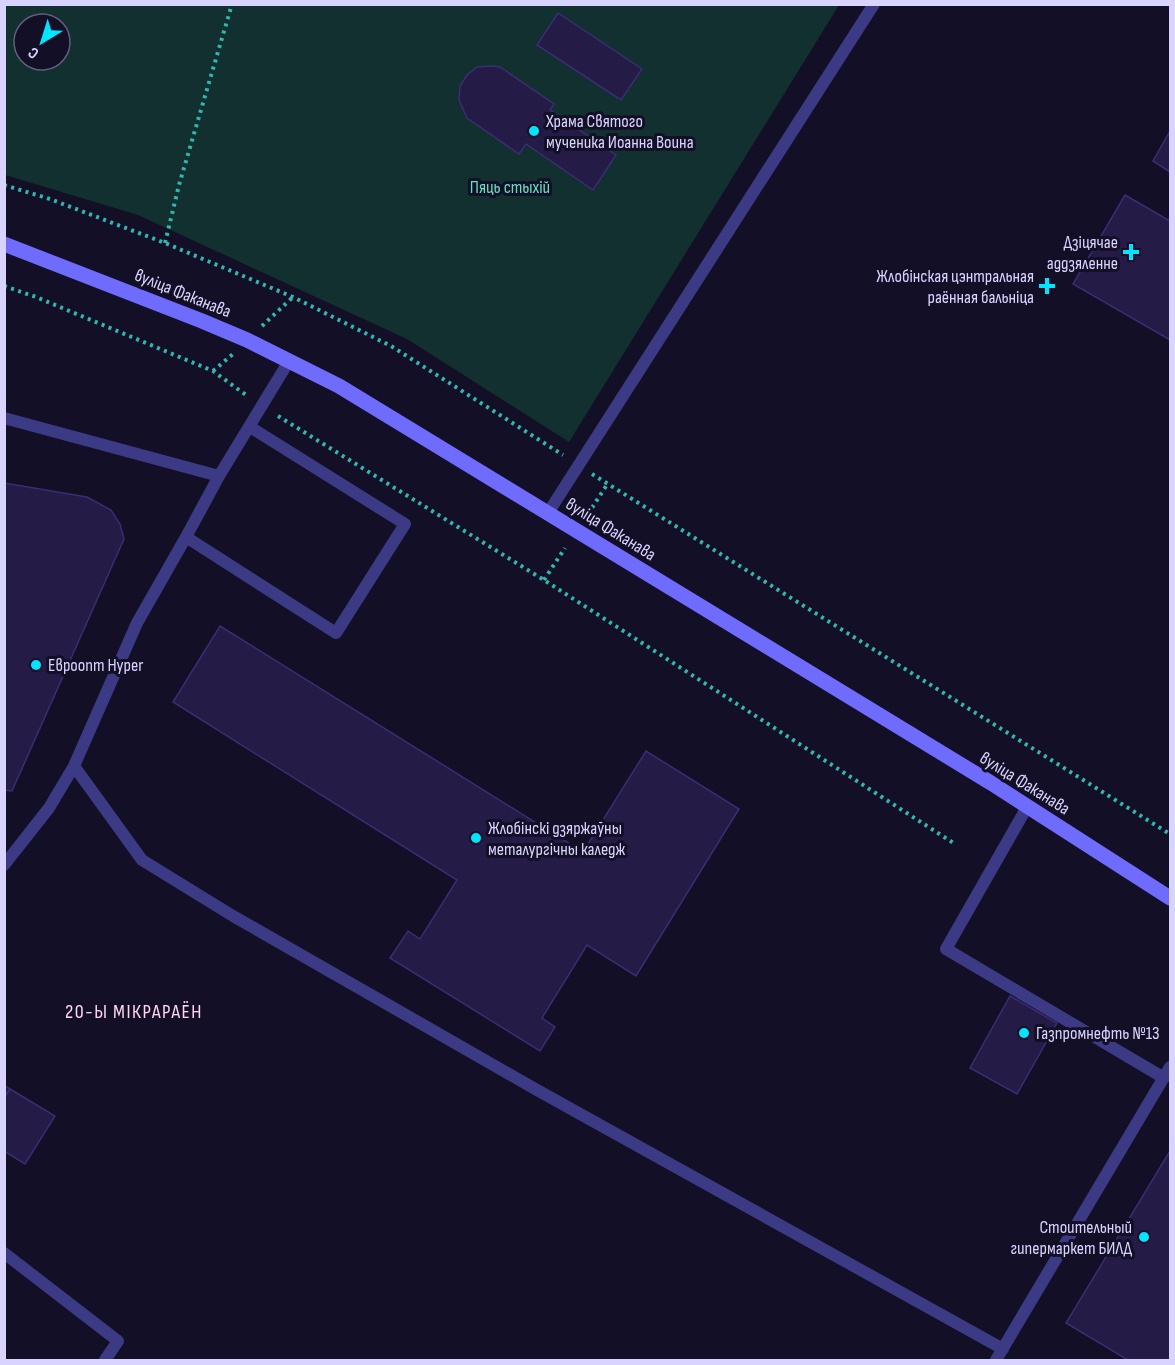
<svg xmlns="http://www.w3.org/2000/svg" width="1175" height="1365" font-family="'Sofia Sans Condensed',sans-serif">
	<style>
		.green { fill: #12302f; fill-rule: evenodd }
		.building { fill: #241b47; stroke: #3b2d73; stroke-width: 1.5 }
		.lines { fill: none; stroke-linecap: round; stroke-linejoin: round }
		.path { stroke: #2fb8b0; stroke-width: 4; stroke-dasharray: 3 4.5; stroke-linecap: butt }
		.service { stroke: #3d3a85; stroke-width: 12 }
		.secondary { stroke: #6f6bff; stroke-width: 15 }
		.poi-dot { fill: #00e5ff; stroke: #130f26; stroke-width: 2 }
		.labels { text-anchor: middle; stroke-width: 6; stroke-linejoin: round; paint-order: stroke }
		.poi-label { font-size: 18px; fill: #d9d4ff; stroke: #130f26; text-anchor: start }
		.park-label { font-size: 18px; fill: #5fe0c0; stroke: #130f26 }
		.street-label { font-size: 18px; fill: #d9d4ff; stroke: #130f26 }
		.neighbourhood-label { font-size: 20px; letter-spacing: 1.5px; fill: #ffd6f0; stroke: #130f26 }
	</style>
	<rect width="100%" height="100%" fill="#130f26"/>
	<path class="green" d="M4,5H839L569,442L407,339L138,215L5,175ZM24,24H60V60H24Z"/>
	<path class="building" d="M558,13L642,69L621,100L537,45Z
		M492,66L500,67L554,104L550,110L616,155L593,190L526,144L519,154L467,118L459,100L460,86L467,75L477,67Z
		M1170,131V172L1153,161Z
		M1125,195L1170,221V340L1073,284Z
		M4,483L87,497L111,510L120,524L124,539L12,791L4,790Z
		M220,626L583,852L646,751L739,809L636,976L587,945L542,1018L555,1027L540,1051L390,958L408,931L420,939L457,880L173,702Z
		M1010,996L1057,1023L1017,1094L970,1068Z
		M4,1085L10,1089L4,1098Z
		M10,1089L55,1116L25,1164L4,1151V1098Z
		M1170,1151V1360H1128L1066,1323Z"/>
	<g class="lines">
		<path class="path" d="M4,185L50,199L165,243L293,297L391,346L563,455
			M165,243L179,185L232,4
			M4,286L36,297L213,371L246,395
			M262,326L293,297
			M213,371L233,354
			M278,416L544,580L955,844
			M592,474L1170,834
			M588,514L608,483
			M544,580L565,548"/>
		<path class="service" d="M4,418L219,476
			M250,427L405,524L336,633L186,537L219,476L289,361
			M548,513L874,4
			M74,766L142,860L233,916L537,1090L1003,1349
			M1027,807L946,949L1164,1078
			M4,865L49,808L74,766L137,623L186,537
			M4,1253L118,1341L105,1360
			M996,1360L1170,1067"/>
		<path class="secondary" d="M4,244L202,321L247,340L339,386L991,783L1170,898"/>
	</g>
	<g class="poi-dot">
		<circle cx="534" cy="131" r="6"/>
		<path d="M1128 243h6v6h6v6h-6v6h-6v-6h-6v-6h6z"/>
		<path d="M1044 277h6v6h6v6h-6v6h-6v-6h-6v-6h6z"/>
		<circle cx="36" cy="665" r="6"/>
		<circle cx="476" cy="838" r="6"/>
		<circle cx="1024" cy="1033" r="6"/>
		<circle cx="1144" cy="1237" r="6"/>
	</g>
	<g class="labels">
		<g class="poi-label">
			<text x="546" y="127">Храма Святого<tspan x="546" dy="21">мученика Иоанна Воина</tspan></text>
			<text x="1118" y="248" text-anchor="end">Дзіцячае<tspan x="1118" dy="21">аддзяленне</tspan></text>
			<text x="1034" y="282" text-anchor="end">Жлобінская цэнтральная<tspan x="1034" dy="21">раённая бальніца</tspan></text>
			<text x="48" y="671">Евроопт Hyper</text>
			<text x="488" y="834">Жлобінскі дзяржаўны<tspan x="488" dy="21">металургічны каледж</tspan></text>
			<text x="1036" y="1039">Газпромнефть №13</text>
			<text x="1132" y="1233" text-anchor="end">Стоительный<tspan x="1132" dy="21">гипермаркет БИЛД</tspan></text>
		</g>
		<g class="park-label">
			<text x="510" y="193">Пяць стыхій</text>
		</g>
		<g class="street-label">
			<text transform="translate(183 293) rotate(22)" y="6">вуліца Факанава</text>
			<text transform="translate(611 529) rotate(32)" y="6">вуліца Факанава</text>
			<text transform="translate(1025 783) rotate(32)" y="6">вуліца Факанава</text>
		</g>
		<g class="neighbourhood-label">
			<text x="134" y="1018">20-Ы МІКРАРАЁН</text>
		</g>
	</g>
	<rect width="1175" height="1365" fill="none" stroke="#d9d4ff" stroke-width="12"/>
	<g transform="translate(42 42) rotate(218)"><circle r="28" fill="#130f26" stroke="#625e7d" stroke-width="1.5"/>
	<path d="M0-4.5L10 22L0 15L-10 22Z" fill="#00e5ff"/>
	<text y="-9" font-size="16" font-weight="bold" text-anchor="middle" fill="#d9d4ff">С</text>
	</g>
</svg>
